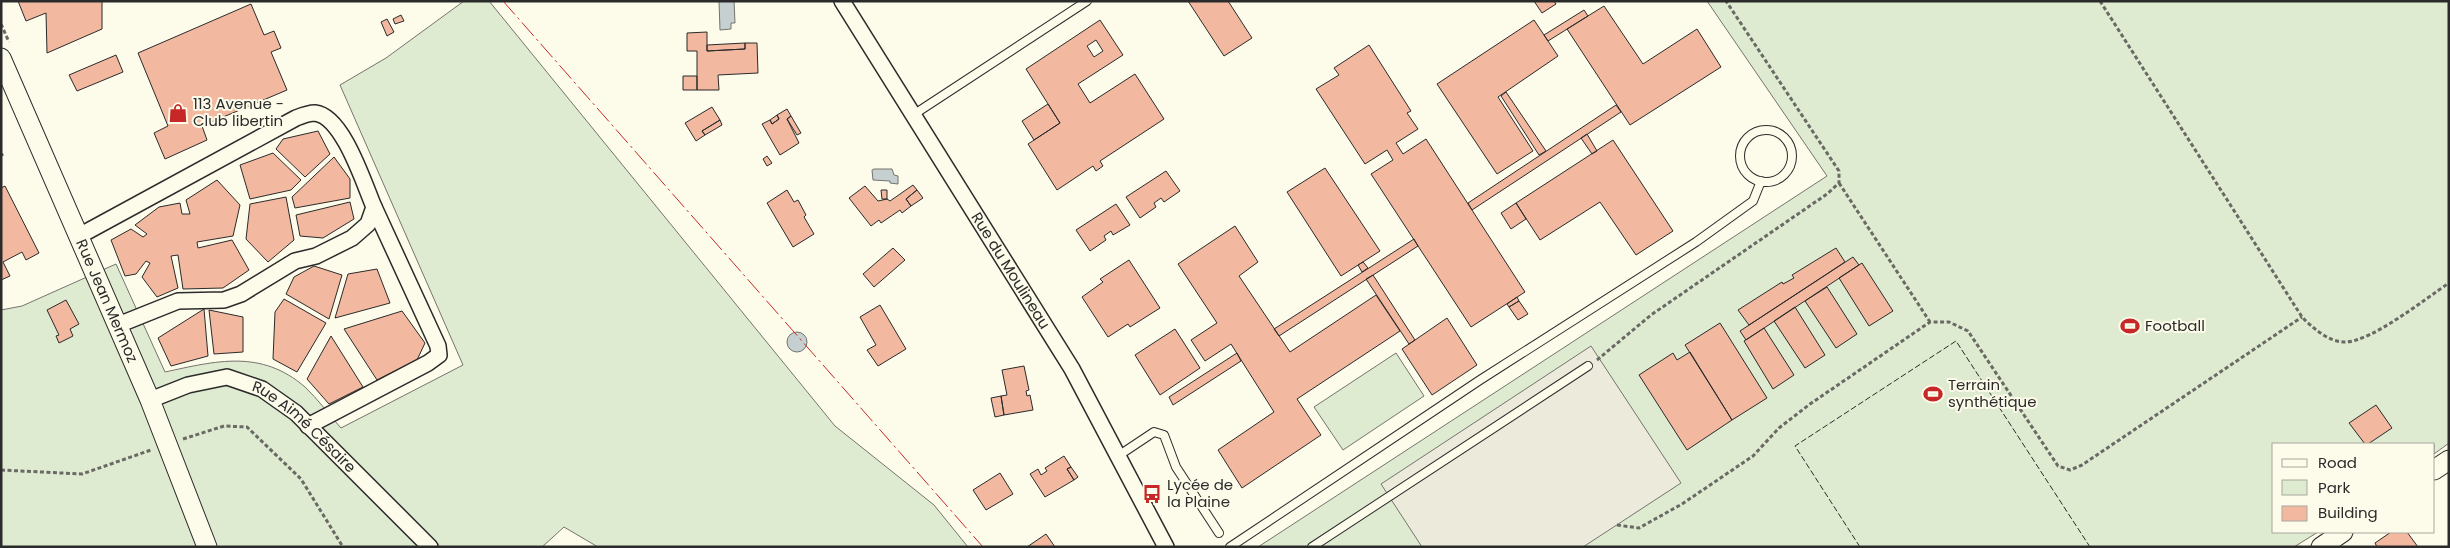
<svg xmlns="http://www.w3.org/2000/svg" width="2450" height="548" font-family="Poppins,sans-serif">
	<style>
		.green { fill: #deebd1; stroke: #74746e }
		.parking { fill: #eceadb; stroke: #74746e }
		.water { fill: #c7d0d0; stroke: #74746e }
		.building { fill: #f2b8a0; stroke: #2b2b2b; fill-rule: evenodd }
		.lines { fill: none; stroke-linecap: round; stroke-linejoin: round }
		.service-casing { stroke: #2b2b2b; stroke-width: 10 }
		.minor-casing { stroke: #2b2b2b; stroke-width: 18 }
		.tertiary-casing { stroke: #2b2b2b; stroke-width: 21 }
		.path { stroke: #6a6964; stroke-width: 3; stroke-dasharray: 4 2.5; stroke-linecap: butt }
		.service { stroke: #fdfbea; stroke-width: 8 }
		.minor { stroke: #fdfbea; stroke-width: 15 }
		.tertiary { stroke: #fdfbea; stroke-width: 19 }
		.hedge { stroke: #34623c; stroke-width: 4; stroke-dasharray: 2.5 4; stroke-linecap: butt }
		.fence { stroke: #2b2b2b; stroke-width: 1; stroke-dasharray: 6 2.5; stroke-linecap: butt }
		.power { stroke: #c62828; stroke-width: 1; stroke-dasharray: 18 4 2.5 4; stroke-linecap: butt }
		.labels { text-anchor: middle; stroke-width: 4; stroke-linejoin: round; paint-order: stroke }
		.poi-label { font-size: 15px; fill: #2b2b2b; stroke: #fdfbea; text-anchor: start }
		.street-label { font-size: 15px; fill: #2b2b2b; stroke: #fdfbea }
	</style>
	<rect width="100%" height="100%" fill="#fdfbea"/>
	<path class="green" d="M464,1H489L835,426L934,505L968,547H598L564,527L542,547H1V310L22,306L116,264L165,372C216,361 261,349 305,387C318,399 329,415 341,428L463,365L340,85L386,58Z
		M1707,1H2449V443L2434,454V444H2274V532H2318L2294,547H1258L1827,176Z
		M1396,353L1424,396L1343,450L1314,407Z"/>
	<path class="parking" d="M1591,346L1681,483L1583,547H1422L1381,484Z"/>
	<path class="water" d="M719,1H734L735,23H731V29L720,30Z
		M874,169H892L894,175L898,176V184L890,183V181L873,180L872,170Z
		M787 342a10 10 0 1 1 20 0a10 10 0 1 1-20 0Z"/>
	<path class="building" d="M18,1H102V29L47,53L46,13L26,21Z
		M1188,1H1228L1252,38L1224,56Z
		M1534,1H1554L1556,4L1542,13Z
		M251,4L264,35L274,31L281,48L271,52L287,90L202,126L207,140L165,159L154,133L168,126L138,53Z
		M1604,6L1643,64L1697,29L1721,67L1630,125L1567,29Z
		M1584,10L1588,16L1548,41L1544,35Z
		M401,15L404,21L395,24L393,19Z
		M387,19L394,32L387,36L381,22Z
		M1100,20L1123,55L1078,84L1090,103L1135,74L1164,119L1100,161L1103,166L1096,171L1093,166L1057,190L1028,144L1060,123L1026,69ZM1096,40L1103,51L1094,57L1087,46Z
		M1534,20L1558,56L1498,97L1533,151L1497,174L1437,84Z
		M707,32V51L745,49V43H757L758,73L718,75L719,90H697V51H687V33Z
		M745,43V49L707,51V45Z
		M1369,45L1411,111L1407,113L1418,129L1396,143L1403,154L1426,139L1525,292L1471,327L1371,174L1393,160L1387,150L1365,164L1316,89L1339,75L1334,68Z
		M116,55L123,72L77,91L69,75Z
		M683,76H697V90H683Z
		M1506,92L1546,151L1539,155L1501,96Z
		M1048,104L1060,123L1034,140L1022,121Z
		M1616,105L1621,112L1472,210L1468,203Z
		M712,107L720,120L702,131L705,135L696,141L685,123Z
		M787,109L791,116L787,119L799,143L780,155L762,124L770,120L772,124L779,119L777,115Z
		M777,115L779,119L772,124L770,120Z
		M791,116L801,133L797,135L787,119Z
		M720,120L722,125L705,135L702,131Z
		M318,131L330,154L305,177L276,149L283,139Z
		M1587,134L1597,151L1592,154L1581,138Z
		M1613,140L1673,231L1636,255L1600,202L1540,240L1516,203Z
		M273,153L301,180L291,190L250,199L240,165Z
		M767,156L772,163L767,166L763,159Z
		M334,157L350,179V198L295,208L292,197Z
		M1325,168L1380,251L1341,276L1287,192Z
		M1166,171L1180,191L1164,202L1161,198L1154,203L1156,207L1140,218L1126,197Z
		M217,180L240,205L233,236L197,242L198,248L232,240L249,270L223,288L183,289L178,255L171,256L178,288L157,297L142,277L150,263L146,261L136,274L125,276L111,240L131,229L143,237L147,234L135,225L159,207L180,203L182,214H190L186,200Z
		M913,185L917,190L906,199L911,206L902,213L900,210L881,223L879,220L871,226L849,198L865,186L878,201L887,199L890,201Z
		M5,186L39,253L26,260L22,252L3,262L10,276L1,280V188Z
		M787,190L794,202L798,200L806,215L804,217L814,234L793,247L767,203Z
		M881,190H887V199H882Z
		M917,190L923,198L911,206L906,199Z
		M286,197L294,240L268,262L246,239L250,204Z
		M350,202L354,219L323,238L300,236L296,215Z
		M1516,203L1526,219L1511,229L1501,213Z
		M1116,204L1130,225L1113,235L1111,231L1104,236L1106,240L1090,251L1076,230Z
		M1235,226L1258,262L1239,276L1290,352L1376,295L1400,331L1297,399L1321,435L1242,488L1218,450L1274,412L1231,344L1205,361L1191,340L1217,323L1178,264Z
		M1414,239L1418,246L1279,336L1274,329Z
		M893,248L905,260L874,287L863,274Z
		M1836,248L1845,262L1749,325L1738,310L1782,282L1783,284L1794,278L1792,275Z
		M1853,257L1859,265L1746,340L1740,331Z
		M1129,260L1160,308L1130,327L1128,324L1108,337L1082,297L1103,282L1100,279Z
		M1363,262L1368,268L1362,272L1358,265Z
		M1862,263L1893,311L1869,326L1839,278Z
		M314,266L342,275L329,319L286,294L294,277Z
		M377,269L390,303L335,318L348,274Z
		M1373,275L1415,340L1409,344L1366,279Z
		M1827,287L1857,334L1836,348L1805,301Z
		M1517,297L1519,301L1509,307L1507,304Z
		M284,299L326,323L297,372L273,359L275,312Z
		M66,300L79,324L70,329L73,336L59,343L56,336L59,335L47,310Z
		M1519,301L1528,314L1518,320L1509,307Z
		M880,305L906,349L878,366L867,350L876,345L860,317Z
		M1795,307L1825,355L1805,368L1774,321Z
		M204,309L208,356L171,366L158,338Z
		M209,310L243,317V352L214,354Z
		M402,311L425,343L417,360L377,380L344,329Z
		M1447,318L1477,365L1432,395L1402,349Z
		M1720,323L1767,398L1732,420L1685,345Z
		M1764,328L1794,375L1773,389L1744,341Z
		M1175,329L1200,368L1160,395L1135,355Z
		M331,336L363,387L329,404L307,379Z
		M1690,352L1732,420L1687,450L1639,375L1673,353L1677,360Z
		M1237,353L1241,361L1173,405L1169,397Z
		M1024,366L1029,390L1026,391L1027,396L1030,395L1033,410L1004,415L1001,396L1007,395L1002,370Z
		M1001,396L1004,415L995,417L991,398Z
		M2376,405L2392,428L2368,444H2365L2349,423Z
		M1064,456L1071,467L1067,469L1074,480L1045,497L1030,474L1038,469L1041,475L1047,471L1045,468Z
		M1071,467L1078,477L1074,480L1067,469Z
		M1000,473L1013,494L986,510L973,490Z
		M2391,532H2407L2418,547H2377L2375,543Z
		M1046,534L1055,547H1027Z"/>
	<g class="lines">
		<g class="service-casing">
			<path id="service" d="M913,115L1087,1
				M1740 156a26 26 0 1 1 52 0a26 26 0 1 1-52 0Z
				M1118,456L1154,432L1164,435L1176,467L1219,533
				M1230,547L1480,380L1696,242L1753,201L1761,181
				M1312,547L1588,366"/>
		</g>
		<g class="minor-casing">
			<g id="minor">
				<path id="s1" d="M842,1L1072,369L1166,547"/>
				<path d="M79,236L296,118C301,116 309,113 315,113C343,116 364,184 374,207L368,224L352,238L316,256L295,261L241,294L224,300L178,301L118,325"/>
				<path id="s2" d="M150,400L188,385L227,377L262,389L296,413L430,547"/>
				<path d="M308,426L428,363L439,355L438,346L374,207"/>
			</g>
		</g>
		<g class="tertiary-casing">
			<g id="tertiary">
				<path id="s3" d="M1,58L150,400L207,547"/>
				<path d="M2434,470L2449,460"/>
				<path d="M2321,547L2343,532"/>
			</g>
		</g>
		<path class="path" d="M2100,1L2302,317C2313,328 2328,342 2345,342C2371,342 2425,299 2449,283
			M1,24L9,42
			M1839,183L1930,322
			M1597,360L1651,315L1827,194L1839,183V171L1726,1
			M183,439L224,426L247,427L301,479L343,547
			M1,470L82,474L151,450
			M1617,525L1639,528L1682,504L1753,456L1779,428L1810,404L1930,322H1949L1968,331L2058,466L2070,470L2082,465L2302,317"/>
		<use href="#service" class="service"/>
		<use href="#minor" class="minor"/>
		<use href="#tertiary" class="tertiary"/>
		<path class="hedge" d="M1,154L3,158"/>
		<path class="fence" d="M1860,547L1795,446L1956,341L2090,547"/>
		<path class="power" d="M503,1L983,547"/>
	</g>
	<defs>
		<g id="shop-bare" transform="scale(1.5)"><path d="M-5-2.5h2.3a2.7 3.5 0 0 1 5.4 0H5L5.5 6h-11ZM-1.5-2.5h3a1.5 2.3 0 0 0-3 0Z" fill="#c62828" stroke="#fdfbea" stroke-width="2.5" paint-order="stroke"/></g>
		<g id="stadium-bare" transform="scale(1.5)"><path d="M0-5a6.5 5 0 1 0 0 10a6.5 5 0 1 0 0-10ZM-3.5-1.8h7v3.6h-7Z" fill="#c62828" stroke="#fdfbea" stroke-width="2.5" paint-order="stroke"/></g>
		<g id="bus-bare" transform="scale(1.5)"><path d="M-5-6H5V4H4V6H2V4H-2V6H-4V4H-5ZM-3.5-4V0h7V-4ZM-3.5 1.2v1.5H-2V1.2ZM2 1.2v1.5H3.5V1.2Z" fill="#c62828" stroke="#fdfbea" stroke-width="2.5" paint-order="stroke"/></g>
	</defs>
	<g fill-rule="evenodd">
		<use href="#shop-bare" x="178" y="113"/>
		<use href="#stadium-bare" x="2130" y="326"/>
		<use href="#stadium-bare" x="1933" y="394"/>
		<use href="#bus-bare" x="1152" y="494"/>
	</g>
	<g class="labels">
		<g class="poi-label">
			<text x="193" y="109">113 Avenue -<tspan x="193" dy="17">Club libertin</tspan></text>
			<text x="2145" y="331">Football</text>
			<text x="1948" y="390">Terrain<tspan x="1948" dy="17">synthétique</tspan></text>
			<text x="1167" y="490">Lycée de<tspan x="1167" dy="17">la Plaine</tspan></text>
		</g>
		<g class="street-label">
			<text dy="5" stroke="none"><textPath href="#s1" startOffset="318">Rue du Moulineau</textPath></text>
			<text dy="5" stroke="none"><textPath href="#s3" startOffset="265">Rue Jean Mermoz</textPath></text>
			<text dy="5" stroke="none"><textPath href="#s2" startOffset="174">Rue Aimé Césaire</textPath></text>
		</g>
	</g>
	<rect width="2450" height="548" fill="none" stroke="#2b2b2b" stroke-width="5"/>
	<rect x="2272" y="443" width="162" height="90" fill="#fdfbea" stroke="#a9a89e"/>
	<rect x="2282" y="459" width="25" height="8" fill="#fdfbea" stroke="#a9a89e"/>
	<text x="2318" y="468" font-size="15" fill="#2b2b2b">Road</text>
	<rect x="2282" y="480" width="25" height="15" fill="#deebd1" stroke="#a9a89e"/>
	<text x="2318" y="493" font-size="15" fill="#2b2b2b">Park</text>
	<rect x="2282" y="506" width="25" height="15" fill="#f2b8a0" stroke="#a9a89e"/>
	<text x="2318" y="518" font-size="15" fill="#2b2b2b">Building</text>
</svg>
